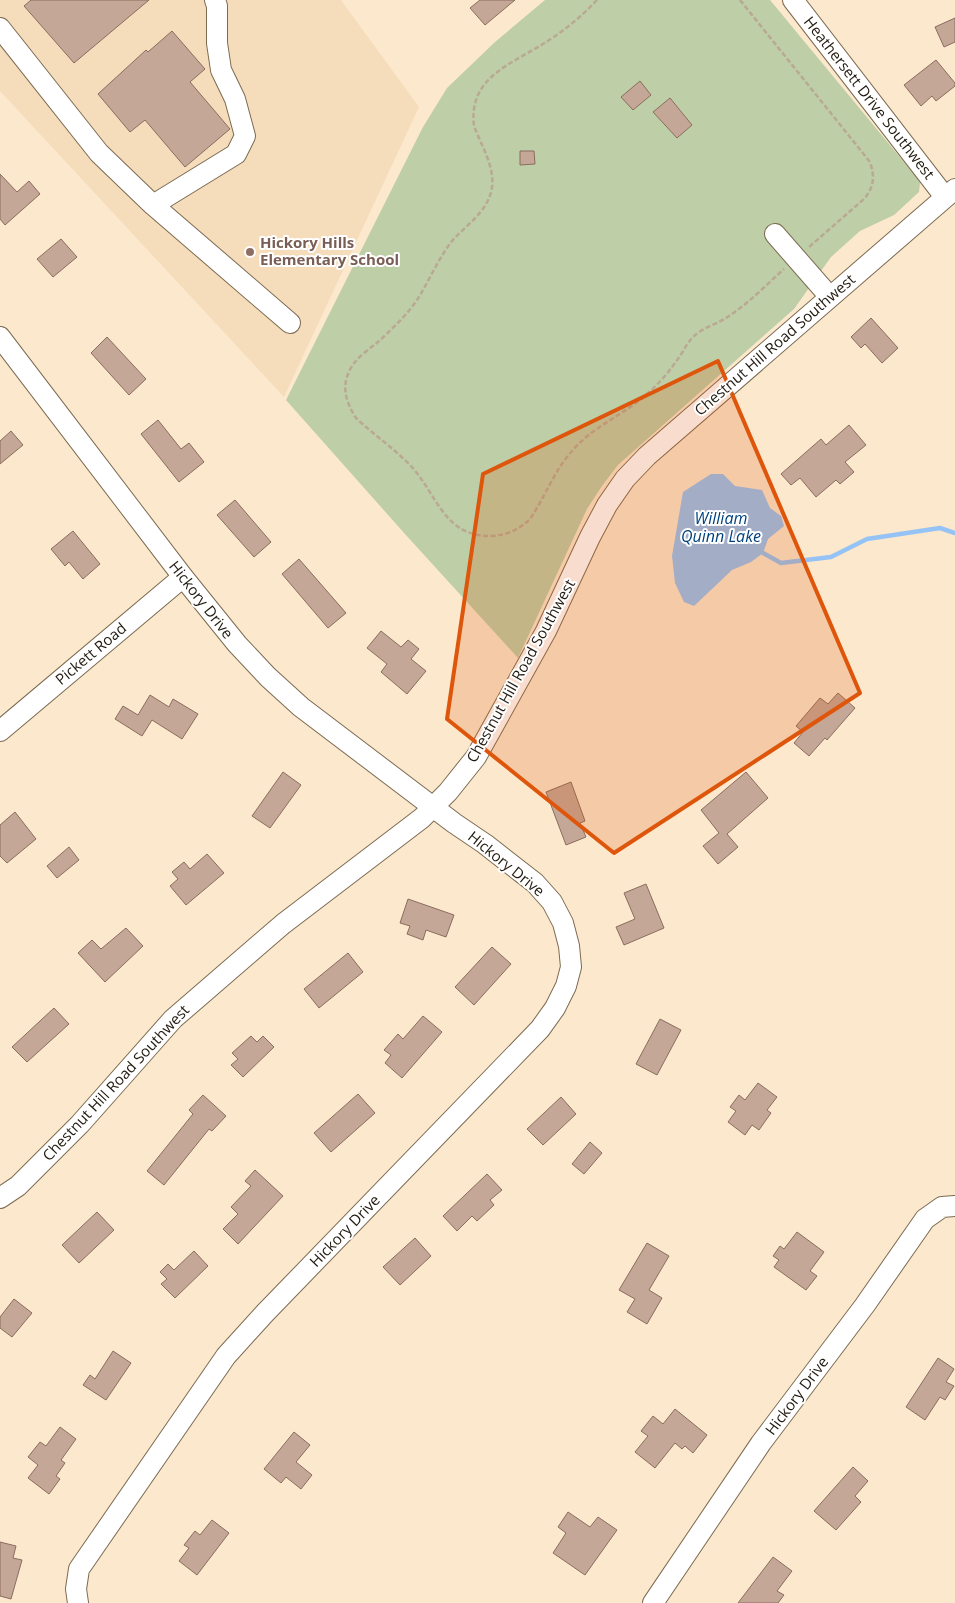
<svg xmlns="http://www.w3.org/2000/svg" width="955" height="1603" font-family="'Open Sans',sans-serif">
	<style>
		.built { fill: #f5ddbc }
		.green { fill: #becea7 }
		.water { fill: #96c3f6 }
		.lines { fill: none; stroke-linecap: round; stroke-linejoin: round }
		.stream { stroke: #96c3f6; stroke-width: 4.5 }
		.building { fill: #c5a797; stroke: #896d5e }
		.minor-casing { stroke: #7c6b52; stroke-width: 22 }
		.path { stroke: #b9a993; stroke-width: 2.5; stroke-dasharray: 5 2.5; stroke-linecap: butt }
		.minor { stroke: #fff; stroke-width: 20 }
		.marked { fill: #de560c; fill-opacity: 0.2; stroke: #de560c; stroke-width: 4; stroke-linejoin: round }
		.education-dot { fill: #8d6e63; stroke: #fff; stroke-width: 2 }
		.labels { text-anchor: middle; stroke-width: 4; stroke-linejoin: round; paint-order: stroke }
		.street-label { font-size: 15px; fill: #211a10; stroke: #fff }
		.education-label { font-size: 15px; font-weight: bold; fill: #785e54; stroke: #fff; text-anchor: start }
		.water-label { font-size: 16px; font-style: italic; fill: #00427d; stroke: #fff }
	</style>
	<rect width="100%" height="100%" fill="#fce8cd"/>
	<path class="built" d="M0,0H341L419,107L284,397L0,91Z"/>
	<path class="green" d="M545,0H770L918,179L920,183L919,192L894,215L860,231L831,257L794,309L618,465L602,486L587,509L518,658L405,534L286,400L423,127L447,88L495,42Z"/>
	<path class="water" d="M711,474H723L735,486L762,490L770,508L781,516L784,526L768,539L763,553L751,562L732,570L694,606L684,602L675,583L672,556L683,492Z"/>
	<g class="lines">
		<path class="stream" d="M763,553L781,563L831,557L867,539L940,528L955,533"/>
	</g>
	<path class="building" d="M31,0H149L74,63L24,6Z
		M480,0H515L485,25L470,8Z
		M955,18V42L944,47L935,27Z
		M172,31L205,69L190,82L230,129L185,167L145,120L130,132L98,94L146,50L148,52Z
		M936,60L955,83V86L936,101L932,96L921,106L904,85Z
		M640,81L651,95L633,110L621,97Z
		M670,98L692,125L677,138L653,112Z
		M520,151H534L535,164L520,165Z
		M0,174L17,192L29,181L40,194L5,225L0,219Z
		M61,239L77,257L53,277L37,259Z
		M871,318L898,348L882,363L865,344L861,348L851,337Z
		M107,337L146,379L129,395L91,353Z
		M158,420L181,449L189,443L204,462L179,482L141,434Z
		M849,425L866,445L845,462L854,472L840,484L836,480L816,497L800,478L791,485L781,474L821,439L826,445Z
		M11,431L23,445L0,464V441Z
		M235,500L271,542L254,557L217,515Z
		M73,531L100,564L83,579L69,562L65,566L51,549Z
		M299,559L346,613L328,628L282,574Z
		M381,631L401,647L408,640L419,649L411,659L426,671L407,694L381,672L387,664L367,648Z
		M838,693L855,708L827,740L825,738L809,756L794,743L803,732L796,726L820,698L828,704Z
		M150,695L169,707L173,699L198,714L182,739L152,720L142,736L115,719L123,706L138,715Z
		M283,772L301,785L270,828L252,816Z
		M746,772L768,798L727,834L738,847L718,864L703,846L719,833L701,810Z
		M571,782L585,821L580,823L586,837L566,845L546,792Z
		M15,812L36,839L7,863L0,856V825Z
		M69,847L79,860L57,878L47,866Z
		M207,854L224,873L186,905L170,886L178,879L172,872L184,862L190,869Z
		M646,884L664,928L624,945L616,927L635,919L624,893Z
		M408,899L454,915L446,937L426,930L423,940L407,934L410,926L400,923Z
		M126,928L143,946L105,982L78,953L92,940L101,949Z
		M492,947L511,964L474,1005L455,987Z
		M348,953L363,972L319,1008L304,989Z
		M54,1008L69,1024L27,1062L12,1047Z
		M423,1016L442,1032L402,1078L385,1063L391,1055L384,1050L398,1034L403,1039Z
		M660,1019L681,1030L657,1075L636,1064Z
		M251,1036L257,1042L263,1036L274,1047L243,1077L231,1065L238,1059L232,1053Z
		M758,1083L777,1097L767,1110L771,1113L759,1130L752,1125L745,1135L728,1122L736,1111L730,1107L739,1095L745,1100Z
		M358,1094L375,1113L331,1152L314,1133Z
		M203,1095L226,1116L212,1131L209,1129L164,1185L147,1171L193,1114L189,1110Z
		M561,1097L576,1114L543,1145L527,1129Z
		M590,1142L602,1153L584,1174L572,1164Z
		M255,1170L283,1196L238,1244L223,1229L238,1214L231,1207L251,1186L245,1181Z
		M487,1174L502,1190L490,1200L494,1205L477,1221L472,1216L457,1231L443,1216Z
		M97,1212L114,1230L79,1263L62,1245Z
		M797,1232L824,1252L810,1271L817,1276L806,1290L774,1267L779,1260L773,1256L780,1246L784,1249Z
		M415,1238L431,1256L400,1285L383,1267Z
		M647,1243L669,1256L649,1290L662,1298L647,1324L627,1312L635,1299L619,1290Z
		M194,1251L208,1266L175,1298L161,1284L167,1279L160,1272L168,1264L174,1270Z
		M14,1299L32,1313L12,1337L0,1328V1317Z
		M113,1351L131,1363L106,1400L83,1385L90,1375L95,1379Z
		M938,1358L954,1369L946,1382L954,1386L945,1400L940,1397L925,1420L906,1407Z
		M675,1409L707,1435L693,1453L685,1446L682,1449L675,1443L655,1468L635,1452L648,1436L641,1431L653,1416L663,1424Z
		M60,1427L76,1439L61,1460L65,1463L56,1476L60,1479L49,1494L28,1478L38,1465L28,1457L40,1442L46,1446Z
		M294,1432L310,1445L296,1462L312,1475L301,1489L286,1477L281,1483L264,1469Z
		M853,1467L868,1481L855,1496L861,1502L836,1530L814,1511Z
		M568,1512L590,1527L598,1517L617,1530L585,1575L553,1553L566,1533L558,1527Z
		M212,1520L229,1533L197,1575L179,1561L189,1548L184,1545L195,1531L200,1535Z
		M0,1542L16,1546L13,1558L22,1560L11,1599L0,1596Z
		M773,1557L792,1571L777,1591L784,1595L778,1603H738Z"/>
	<g class="lines">
		<g class="minor-casing">
			<path id="minor" d="M793,0L945,197
				M0,28L99,153L153,205L236,154L245,136L235,99L221,70L217,43V6L215,0
				M153,205L290,323
				M775,234L830,297
				M0,337L183,577L237,644L268,677L301,707L454,823L485,844L535,883L552,902L563,923L569,946L571,967L566,986L555,1008L540,1029L265,1313L226,1356L79,1569L76,1589L78,1603
				M0,731L183,577
				M0,1198L18,1186L80,1124L173,1019L283,924L422,818L448,792L476,757L546,631L590,537L607,505L625,479L647,456L955,189
				M653,1603L761,1443L865,1305L925,1219L942,1207L955,1206"/>
		</g>
		<path class="path" d="M597,0C582,16 564,31 546,42C513,64 468,76 474,126C481,145 495,167 492,187C489,211 466,225 452,241C438,259 429,281 417,300C406,316 392,329 378,342C368,350 354,359 349,372C341,388 347,404 356,418C373,434 392,447 408,463C436,490 442,536 489,536C505,536 519,530 530,519C545,497 554,471 572,451C593,426 624,415 648,393C660,383 671,369 680,356C684,350 687,343 693,337C703,327 718,324 729,316C749,303 766,285 784,269
			M740,0L870,162C875,177 874,187 864,199L809,247"/>
		<use href="#minor" class="minor"/>
	</g>
	<path class="marked" d="M718,361L860,693L614,853L447,719L483,474Z"/>
	<circle class="education-dot" cx="250" cy="252" r="5"/>
	<g class="labels">
		<g class="street-label">
			<text transform="translate(869 98) rotate(52)" y="5">Heathersett Drive Southwest</text>
			<text transform="translate(775 345) rotate(-41)" y="5">Chestnut Hill Road Southwest</text>
			<text transform="translate(201 600) rotate(52)" y="5">Hickory Drive</text>
			<text transform="translate(91 654) rotate(-40)" y="5">Pickett Road</text>
			<text transform="translate(521 671) rotate(-61)" y="5">Chestnut Hill Road Southwest</text>
			<text transform="translate(506 864) rotate(39)" y="5">Hickory Drive</text>
			<text transform="translate(116 1083) rotate(-47)" y="5">Chestnut Hill Road Southwest</text>
			<text transform="translate(345 1231) rotate(-46)" y="5">Hickory Drive</text>
			<text transform="translate(797 1396) rotate(-53)" y="5">Hickory Drive</text>
		</g>
		<g class="education-label">
			<text x="260" y="248">Hickory Hills<tspan x="260" dy="17">Elementary School</tspan></text>
		</g>
		<g class="water-label">
			<text x="721" y="524">William<tspan x="721" dy="18">Quinn Lake</tspan></text>
		</g>
	</g>
</svg>
